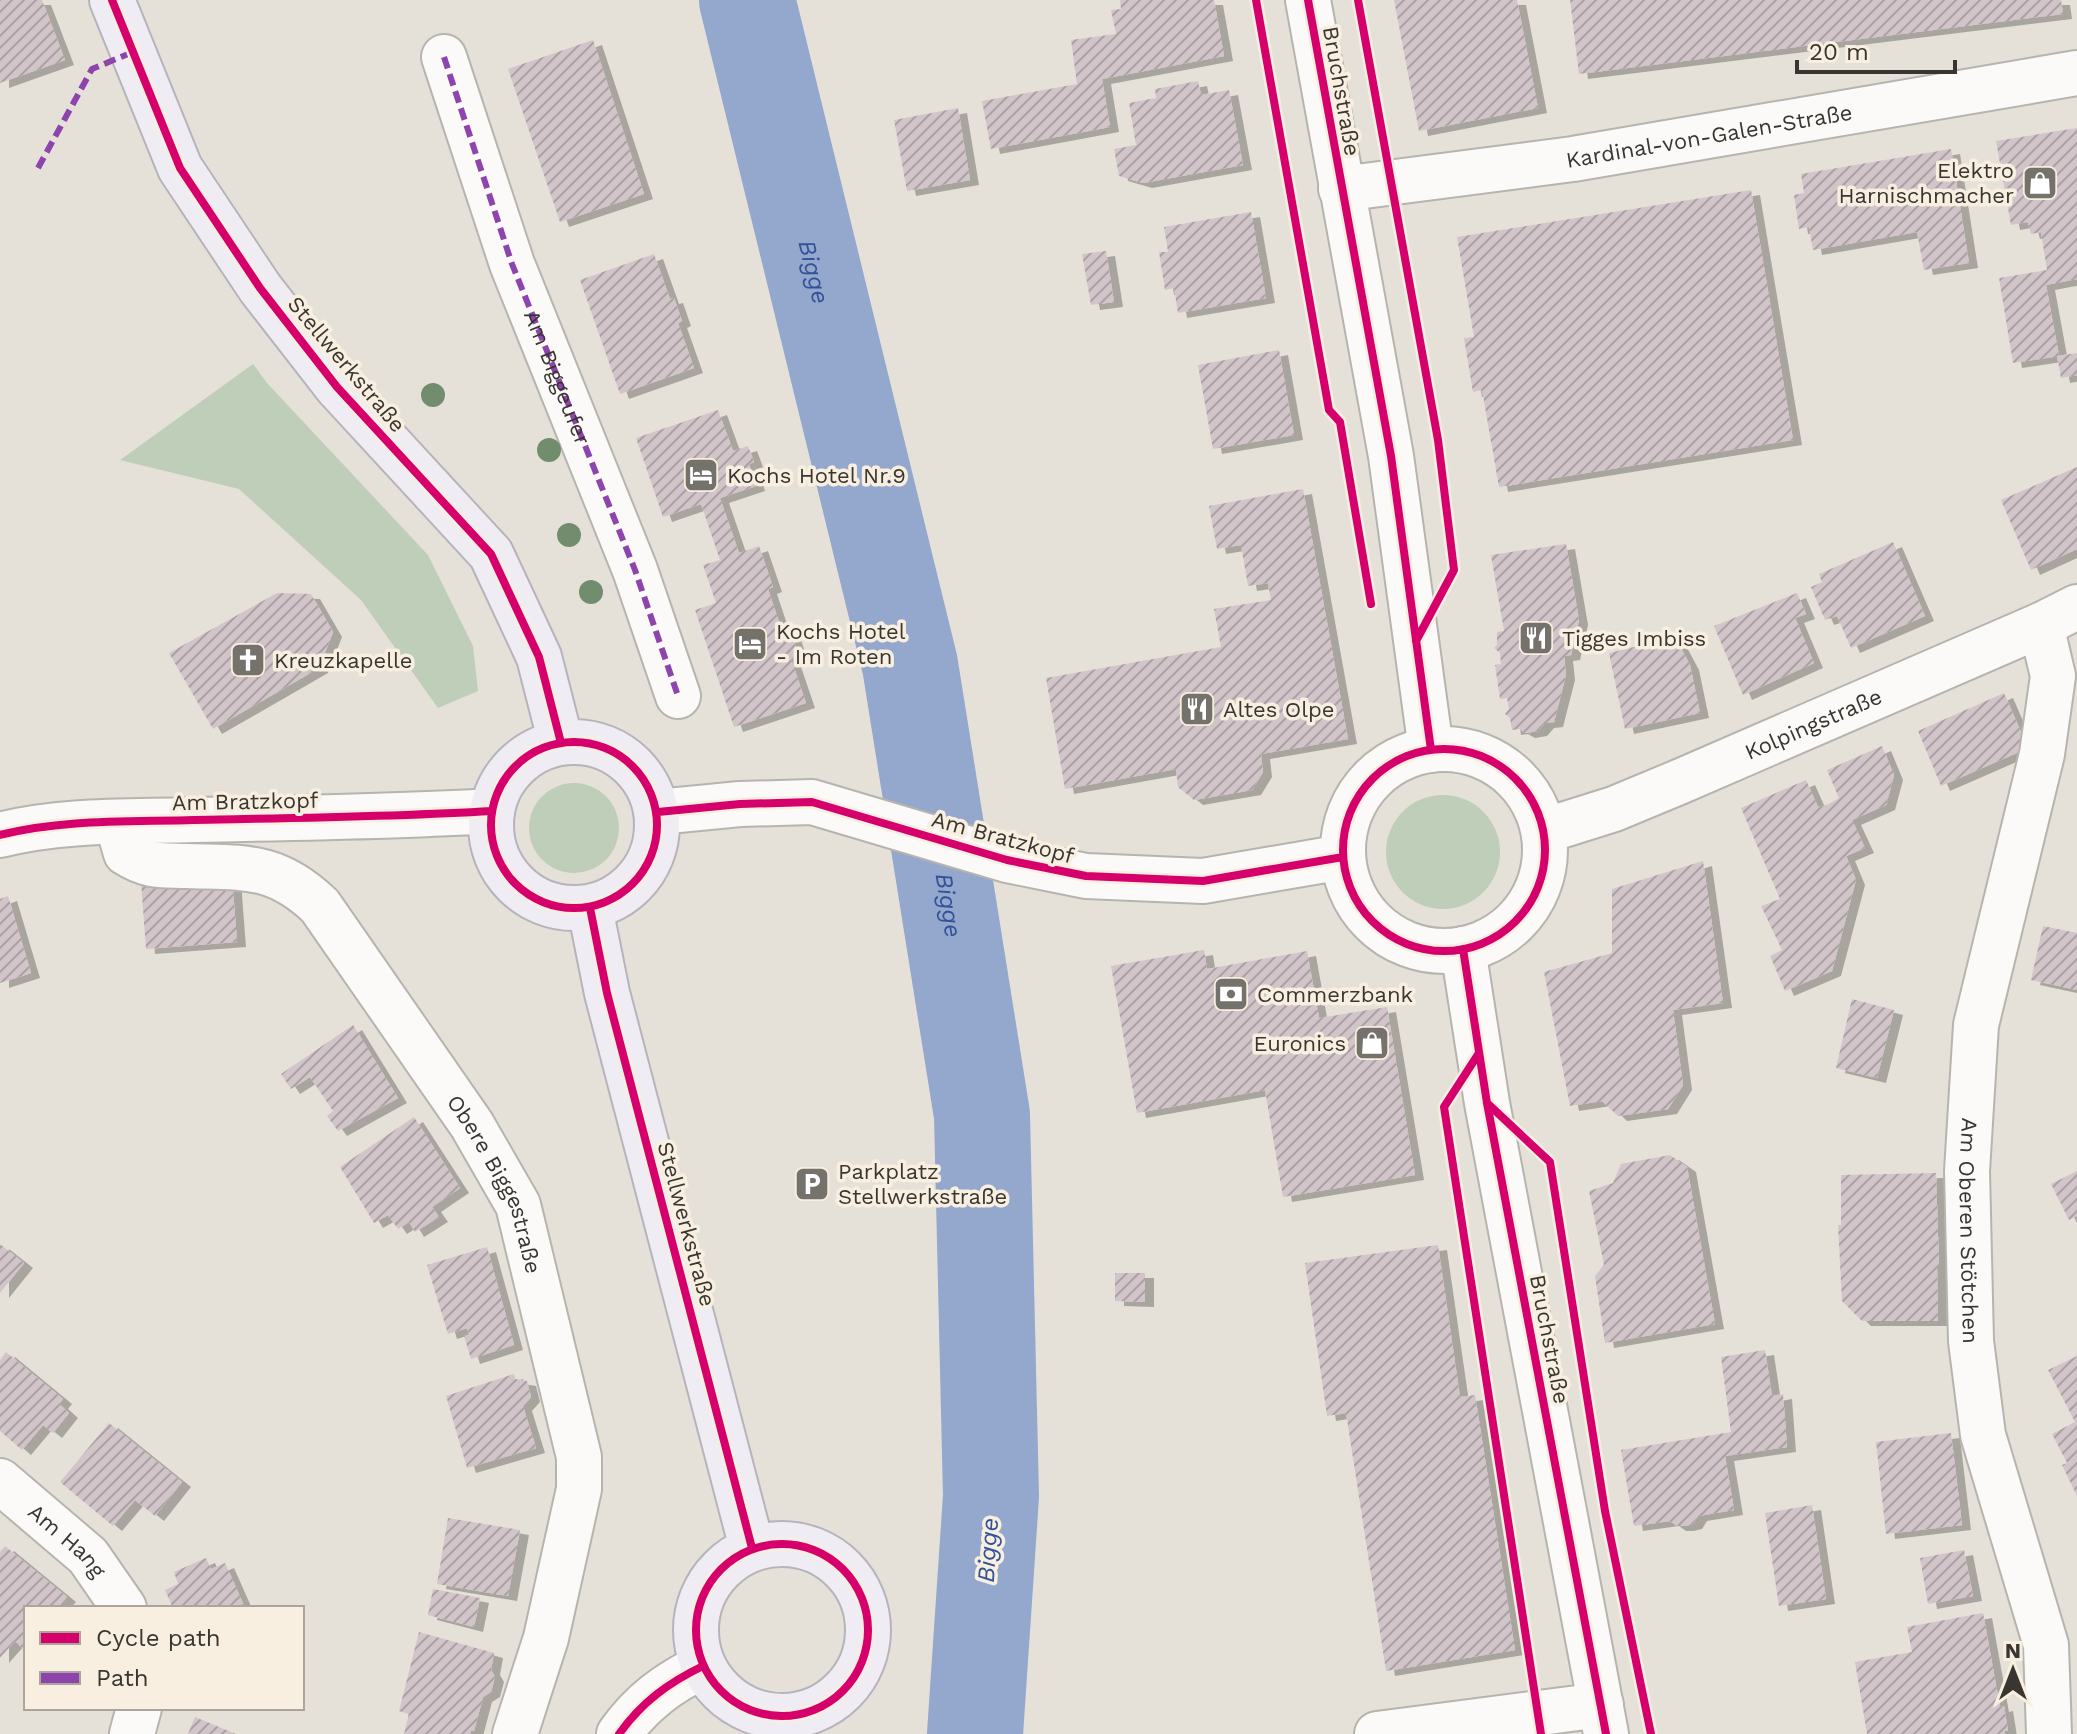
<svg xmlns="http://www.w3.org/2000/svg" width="2077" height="1734" font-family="'Work Sans',sans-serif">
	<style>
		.grass { fill: #beceb8 }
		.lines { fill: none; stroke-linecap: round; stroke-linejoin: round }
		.river { stroke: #94a7cc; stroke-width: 96 }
		.building { fill: url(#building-hatch); filter: url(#shadow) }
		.minor-casing { stroke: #b7b4ae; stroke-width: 48 }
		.major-casing { stroke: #b8b3bb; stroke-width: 48 }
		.minor { stroke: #fbfaf9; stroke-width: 44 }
		.major { stroke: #efedf3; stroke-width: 44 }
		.quiet { stroke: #8e44ad; stroke-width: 6; stroke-dasharray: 12 6; stroke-linecap: butt }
		.cycleway-casing { stroke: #f8efe1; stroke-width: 13 }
		.cycleway { stroke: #d6006c; stroke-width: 8 }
		.tree { fill: #728d6e }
		.labels { text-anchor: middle; stroke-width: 7; stroke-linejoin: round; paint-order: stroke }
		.street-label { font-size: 22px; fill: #393631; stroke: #f8efe1 }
		.poi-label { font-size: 22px; fill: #393631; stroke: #f8efe1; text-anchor: start }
		.water-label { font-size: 24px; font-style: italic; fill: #325299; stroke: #f8efe1 }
	</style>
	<defs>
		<pattern id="building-hatch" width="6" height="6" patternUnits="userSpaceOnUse" patternTransform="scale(2)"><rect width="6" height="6" fill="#d2c5ca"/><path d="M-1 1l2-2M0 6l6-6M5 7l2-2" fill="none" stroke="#aba1a5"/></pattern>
		<filter id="shadow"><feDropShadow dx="9" dy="5" stdDeviation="0" flood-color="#0004"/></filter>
	</defs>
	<rect width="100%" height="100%" fill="#e5e1d9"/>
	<path class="grass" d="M253,364L267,383L428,555L473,646L478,691L438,708L361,600L239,489L120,460Z
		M529 828a45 45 0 1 1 90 0a45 45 0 1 1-90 0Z
		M1386 852a57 57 0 1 1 114 0a57 57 0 1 1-114 0Z"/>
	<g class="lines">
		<path class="river" id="s1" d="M747,0L910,665L982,1115L991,1496L975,1734"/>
	</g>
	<path class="building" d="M0,0H42L65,60L0,83Z
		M1120,0H1214L1224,56L1102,79L1110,127L991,149L982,101L1077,84L1071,40L1116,34L1111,10L1121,9Z
		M1394,0H1517L1538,108L1419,131Z
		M1570,0H2061L2063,14L1579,74Z
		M593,40L644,194L560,222L508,69Z
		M1198,81L1201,95L1229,90L1243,165L1143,183L1119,176L1114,149L1136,145L1129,103L1156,98L1155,89Z
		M958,108L970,180L907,191L894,120Z
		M2077,128V279L2046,285L2059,356L2013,363L1999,278L2047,270L2041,232L2031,234L2028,222L2011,225L1996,141Z
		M1951,149L1969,263L1924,270L1917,232L1813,250L1809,227L1799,229L1794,195L1804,193L1801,174Z
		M1751,190L1793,440L1499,487L1482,390L1473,392L1464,338L1474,337L1457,237Z
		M1251,212L1266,298L1178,313L1174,288L1165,290L1159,252H1168L1164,227Z
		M1106,251L1114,302L1091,305L1082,254Z
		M654,254L670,299L674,298L682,321L678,323L694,368L620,394L580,280Z
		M1279,350L1294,435L1213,449L1198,365Z
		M2077,353V375L2061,378L2057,356Z
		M718,410L733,451L748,446L754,462L749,464L756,486L720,498L739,553L759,546L773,587L768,589L782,631L790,629L799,656L791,659L806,703L734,727L695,610L716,603L703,565L720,560L701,504L663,517L636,438Z
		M2077,467V549L2031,570L2001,500Z
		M1303,489L1348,739L1261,754L1263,772L1252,790L1194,800L1178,787L1176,769L1065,789L1046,678L1221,647L1214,609L1271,600L1268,583L1248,586L1241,545L1217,549L1209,506Z
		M1893,542L1925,616L1851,648L1837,616L1825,620L1811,587L1822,582L1819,574Z
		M1566,544L1579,620L1571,655L1564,656L1566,675L1554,722L1545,723L1538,731L1526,733L1519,729L1512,730L1510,718L1505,714L1509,709L1507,698L1500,699L1495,665L1501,664L1500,653L1494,648L1497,645V632L1504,631L1491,555Z
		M277,593L311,594L333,632L319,668L213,729L169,653Z
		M1797,593L1806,614L1795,618L1814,663L1743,695L1714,626Z
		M1675,637L1690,665L1700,713L1625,729L1609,653Z
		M2004,693L2028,748L1941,786L1918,731Z
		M1882,746L1894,775L1886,805L1852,820L1865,848L1846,856L1856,880L1832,971L1785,991L1770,956L1782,950L1761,906L1780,899L1741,808L1806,780L1818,807L1829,804L1839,798L1827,770Z
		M1703,861L1723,1003L1673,1010L1683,1085L1668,1109L1618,1116L1602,1101L1570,1106L1544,972L1612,953V889Z
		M232,877L237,942L146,949L141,882Z
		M8,896L31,973L0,983V899Z
		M2043,926L2077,933V990L2031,980Z
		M1204,950L1207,969L1307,951L1319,1018L1387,1007L1415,1175L1283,1197L1265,1090L1137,1113L1111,966Z
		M1852,999L1894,1010L1877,1078L1836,1068Z
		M353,1025L398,1098L338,1131L327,1116L333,1111L310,1077L291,1089L281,1074Z
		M414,1117L460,1188L432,1207L439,1217L415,1232L409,1222L398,1229L388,1215L374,1223L340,1167Z
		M1670,1155L1687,1167L1715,1324L1605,1343L1595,1276L1604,1265L1589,1191L1613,1183L1621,1164Z
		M2077,1171V1216L2069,1220L2051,1184Z
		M1936,1173L1939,1267H1937L1938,1321H1862L1842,1301L1838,1225H1841V1175Z
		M0,1244L24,1263L0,1293Z
		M1438,1245L1460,1397L1475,1395L1515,1650L1386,1671L1346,1413L1327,1416L1305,1263Z
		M487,1247L514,1345L471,1359L464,1336L469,1335L467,1328L448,1334L427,1265Z
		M1115,1273H1145V1302L1115,1301Z
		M1765,1350L1772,1396L1783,1394L1787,1447L1725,1456L1734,1510L1698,1516L1693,1524L1685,1526H1677L1670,1521L1634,1526L1621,1450L1731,1432L1721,1357Z
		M6,1352L63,1399L59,1404L69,1413L53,1433L43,1425L22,1450L0,1431V1360Z
		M2077,1356V1496L2062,1465L2067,1463L2052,1434L2075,1422L2048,1370Z
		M514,1374L515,1379L527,1381L531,1397L523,1406L536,1448L467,1468L446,1396Z
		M109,1423L182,1482L155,1516L135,1500L113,1526L60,1482Z
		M1951,1433L1962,1525L1886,1534L1876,1442Z
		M1812,1505L1826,1599L1779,1606L1765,1513Z
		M448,1518L520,1530L508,1596L437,1584Z
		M5,1546L67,1597L57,1608H26V1651L15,1641L0,1658V1552Z
		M1964,1550L1973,1596L1928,1604L1920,1558Z
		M206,1558L211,1569L225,1563L245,1608H173L165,1590L178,1584L174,1572Z
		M433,1589L480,1598L474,1627L428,1615Z
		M1983,1613L2000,1707L2004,1706L2008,1731H2004L2005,1734H1867L1855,1662L1912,1652L1907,1627Z
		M419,1632L494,1653L491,1670L495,1677L491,1692L483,1697L474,1731L471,1730L470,1734H404L409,1714L399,1711Z
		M195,1717L236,1734H188Z"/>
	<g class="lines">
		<g class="minor-casing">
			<g id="minor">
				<path d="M1308,0L1391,456L1431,750"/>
				<path id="s2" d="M444,57L512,264L635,570L678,696"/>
				<path id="s3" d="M1341,189L1573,159L2077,73"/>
				<path id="s4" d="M2041,625L2053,676L2042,754L1976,1025L1967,1171L1971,1341L1983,1435L2046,1645L2049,1734"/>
				<circle cx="1444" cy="850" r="101"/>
				<path d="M658,812L740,804L812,802L1007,860L1086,876L1203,881L1343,857"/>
				<path id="s5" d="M117,822L126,853C148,867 160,865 186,866C244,868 275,863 320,906L472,1125L518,1205L579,1457V1489L546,1638L515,1734"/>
				<path id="s6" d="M1544,831L1614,809L1679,782L2041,625L2077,607"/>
				<path d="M0,835C62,819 130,822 194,820C293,818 392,817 492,811"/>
				<path d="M1463,949L1487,1103L1606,1734"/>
				<path id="s7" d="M0,1481L88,1556L124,1608"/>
				<path d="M132,1734L139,1708"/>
				<path d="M619,1734C642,1702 668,1683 703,1666"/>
				<path d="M1377,1734L1601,1705"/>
			</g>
		</g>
		<g class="major-casing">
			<path id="major" d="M112,0L180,168L260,288L337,387L491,554L539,657L561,743
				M491 825a83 83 0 1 1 166 0a83 83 0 1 1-166 0Z
				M590,908L607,993L752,1548
				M696 1630a86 86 0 1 1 172 0a86 86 0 1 1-172 0Z"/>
		</g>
		<use href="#minor" class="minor"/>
		<use href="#major" class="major"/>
		<path class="quiet" d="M444,57L512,264L635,570L678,696
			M38,168L92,69L133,52"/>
		<g class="cycleway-casing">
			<path id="cycleway" d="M112,0L180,168L260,288L337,387L491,554L539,657L561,743
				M1256,0L1329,410L1340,422L1371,604
				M1308,0L1391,456L1431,750
				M1358,0L1438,440L1454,570L1416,641
				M491 825a83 83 0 1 1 166 0a83 83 0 1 1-166 0Z
				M1343 850a101 101 0 1 1 202 0a101 101 0 1 1-202 0Z
				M658,812L740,804L812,802L1007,860L1086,876L1203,881L1343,857
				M0,835C62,819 130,822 194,820C293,818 392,817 492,811
				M590,908L607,993L752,1548
				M1463,949L1487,1103L1606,1734
				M1479,1053L1444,1107L1541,1734
				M1487,1103L1550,1162L1605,1511L1651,1734
				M696 1630a86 86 0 1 1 172 0a86 86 0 1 1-172 0Z
				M619,1734C642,1702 668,1683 703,1666"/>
		</g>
		<use href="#cycleway" class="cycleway"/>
	</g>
	<g class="tree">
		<circle cx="433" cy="395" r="12"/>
		<circle cx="549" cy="450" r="12"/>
		<circle cx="569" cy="535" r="12"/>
		<circle cx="591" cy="592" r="12"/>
	</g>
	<defs>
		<g id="shop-square" transform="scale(1.8)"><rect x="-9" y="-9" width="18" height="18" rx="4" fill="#75726c" stroke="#f8efe1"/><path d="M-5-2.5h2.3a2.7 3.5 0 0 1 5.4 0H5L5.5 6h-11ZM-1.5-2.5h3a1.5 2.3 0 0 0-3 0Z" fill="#fff"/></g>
		<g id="hotel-square" transform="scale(1.8)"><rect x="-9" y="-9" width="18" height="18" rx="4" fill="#75726c" stroke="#f8efe1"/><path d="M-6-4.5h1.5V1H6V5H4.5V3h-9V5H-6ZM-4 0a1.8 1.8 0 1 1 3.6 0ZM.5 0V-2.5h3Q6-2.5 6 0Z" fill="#fff"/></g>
		<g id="restaurant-square" transform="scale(1.8)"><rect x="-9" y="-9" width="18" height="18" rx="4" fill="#75726c" stroke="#f8efe1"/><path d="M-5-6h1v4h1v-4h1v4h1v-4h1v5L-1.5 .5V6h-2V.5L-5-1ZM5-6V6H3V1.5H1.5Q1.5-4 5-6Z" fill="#fff"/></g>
		<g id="church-square" transform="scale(1.8)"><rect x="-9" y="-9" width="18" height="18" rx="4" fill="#75726c" stroke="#f8efe1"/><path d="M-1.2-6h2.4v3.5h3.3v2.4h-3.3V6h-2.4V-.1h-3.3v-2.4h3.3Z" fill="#fff"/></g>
		<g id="bank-square" transform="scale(1.8)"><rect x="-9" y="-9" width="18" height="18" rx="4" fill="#75726c" stroke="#f8efe1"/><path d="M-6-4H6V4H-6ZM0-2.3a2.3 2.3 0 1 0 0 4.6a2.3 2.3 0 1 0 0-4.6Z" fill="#fff"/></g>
		<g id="parking-square" transform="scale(1.8)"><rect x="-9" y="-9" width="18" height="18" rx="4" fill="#75726c" stroke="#f8efe1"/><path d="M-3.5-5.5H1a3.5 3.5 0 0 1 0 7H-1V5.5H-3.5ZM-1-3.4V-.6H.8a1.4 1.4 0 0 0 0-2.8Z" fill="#fff"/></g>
	</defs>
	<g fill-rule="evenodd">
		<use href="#shop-square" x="2040" y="183"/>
		<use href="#hotel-square" x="701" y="475"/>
		<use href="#restaurant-square" x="1536" y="638"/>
		<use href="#hotel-square" x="750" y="644"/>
		<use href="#church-square" x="248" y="660"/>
		<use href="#restaurant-square" x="1197" y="709"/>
		<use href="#bank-square" x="1231" y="994"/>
		<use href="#shop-square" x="1372" y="1043"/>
		<use href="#parking-square" x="812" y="1184"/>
	</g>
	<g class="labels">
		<g class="street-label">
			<text transform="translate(1342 91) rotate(80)" y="8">Bruchstraße</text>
			<text dy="8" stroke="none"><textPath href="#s3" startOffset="372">Kardinal-von-Galen-Straße</textPath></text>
			<text transform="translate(347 364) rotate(50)" y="8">Stellwerkstraße</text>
			<text dy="8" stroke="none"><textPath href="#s2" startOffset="340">Am Biggeufer</textPath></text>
			<text dy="8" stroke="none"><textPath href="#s6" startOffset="290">Kolpingstraße</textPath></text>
			<text transform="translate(245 801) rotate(-1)" y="8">Am Bratzkopf</text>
			<text transform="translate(1003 837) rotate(15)" y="8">Am Bratzkopf</text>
			<text dy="8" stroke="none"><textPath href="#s5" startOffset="570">Obere Biggestraße</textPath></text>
			<text transform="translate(687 1224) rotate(75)" y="8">Stellwerkstraße</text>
			<text dy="8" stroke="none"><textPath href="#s4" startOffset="616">Am Oberen Stötchen</textPath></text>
			<text transform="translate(1550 1339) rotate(79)" y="8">Bruchstraße</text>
			<text dy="8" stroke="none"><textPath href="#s7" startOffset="90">Am Hang</textPath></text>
		</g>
		<g class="poi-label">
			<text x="2014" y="178" text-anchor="end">Elektro<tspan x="2014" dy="25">Harnischmacher</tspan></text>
			<text x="727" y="483">Kochs Hotel Nr.9</text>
			<text x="776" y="639">Kochs Hotel<tspan x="776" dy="25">- Im Roten</tspan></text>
			<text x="1562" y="646">Tigges Imbiss</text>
			<text x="274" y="668">Kreuzkapelle</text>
			<text x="1223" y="717">Altes Olpe</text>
			<text x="1257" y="1002">Commerzbank</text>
			<text x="1346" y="1051" text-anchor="end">Euronics</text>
			<text x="838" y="1179">Parkplatz<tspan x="838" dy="25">Stellwerkstraße</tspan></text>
		</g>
		<g class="water-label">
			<text dy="8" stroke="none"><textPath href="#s1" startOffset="280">Bigge</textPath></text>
			<text dy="8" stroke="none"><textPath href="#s1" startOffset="928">Bigge</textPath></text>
			<text transform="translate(988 1550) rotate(-86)" y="8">Bigge</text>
		</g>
	</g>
	<rect x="24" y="1606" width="280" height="104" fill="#f8efe1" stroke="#aca59b" stroke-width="2"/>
	<rect x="40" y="1632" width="40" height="12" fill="#d6006c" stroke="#aca59b" stroke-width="2"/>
	<text x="96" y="1646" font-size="24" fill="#393631">Cycle path</text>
	<rect x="40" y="1672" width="40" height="12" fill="#8e44ad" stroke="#aca59b" stroke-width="2"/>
	<text x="96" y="1686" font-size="24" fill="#393631">Path</text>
	<g transform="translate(2013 1670)" stroke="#f8efe1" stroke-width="6" paint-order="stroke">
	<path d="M0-6L14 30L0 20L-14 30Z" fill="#393631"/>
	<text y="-12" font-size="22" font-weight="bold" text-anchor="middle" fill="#393631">N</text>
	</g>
	<path d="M1797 60v12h158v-12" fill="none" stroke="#393631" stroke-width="4"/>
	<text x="1809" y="60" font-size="24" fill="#393631" stroke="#f8efe1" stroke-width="6" paint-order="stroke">20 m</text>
</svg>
